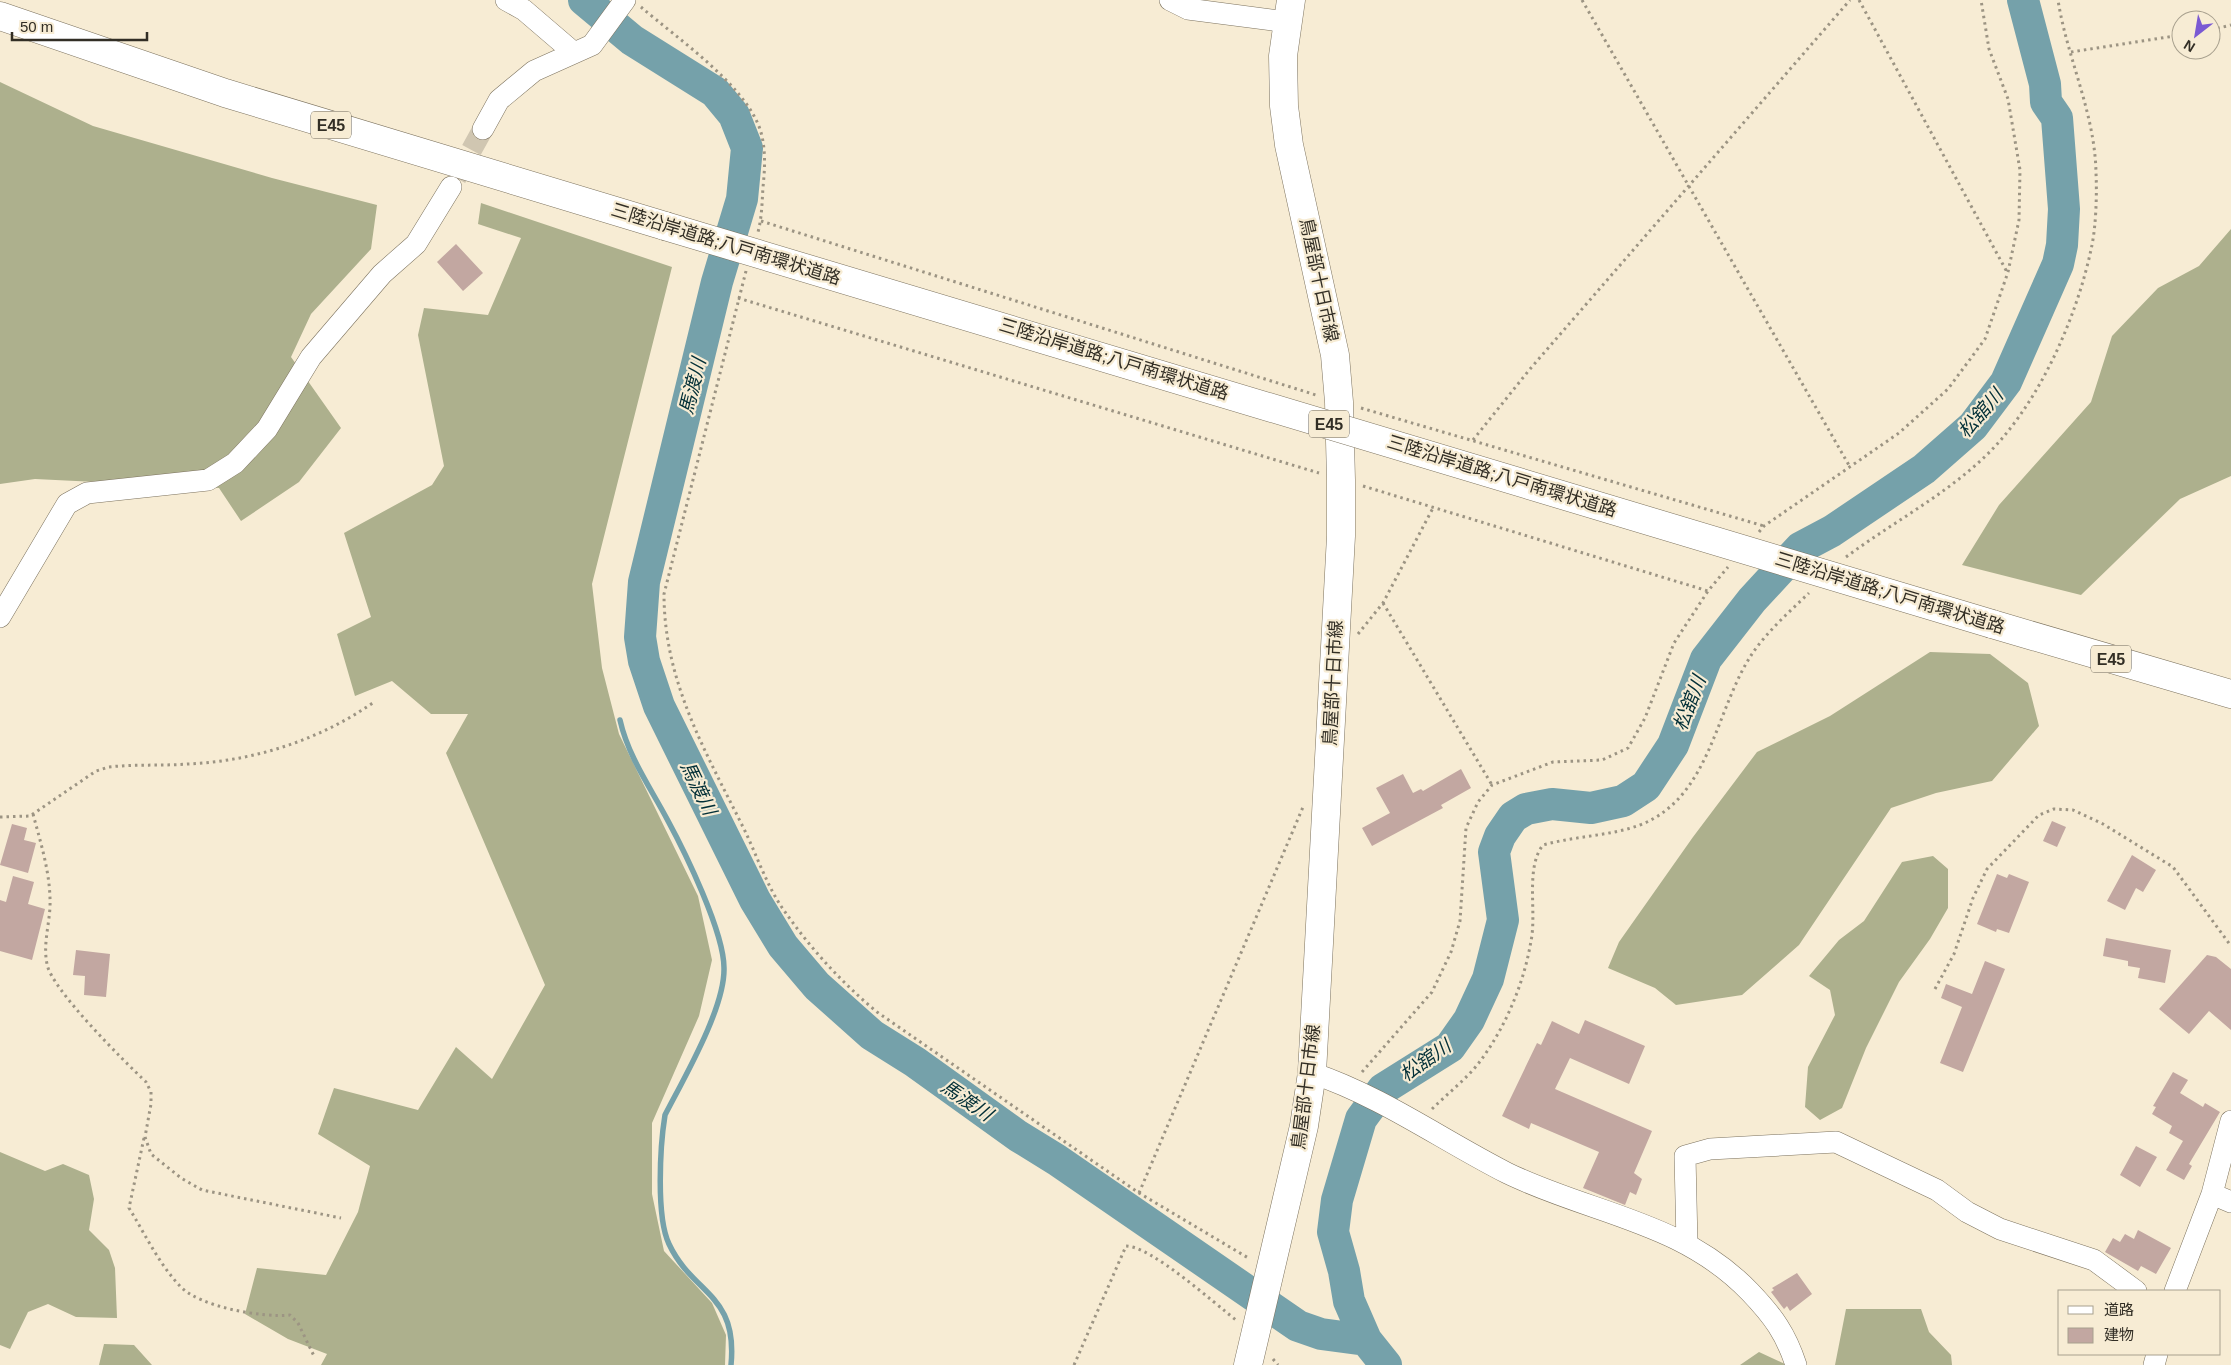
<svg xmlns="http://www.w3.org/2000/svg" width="2231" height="1365" font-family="Helvetica,'Noto Sans JP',sans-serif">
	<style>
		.forest { fill: #adb08d }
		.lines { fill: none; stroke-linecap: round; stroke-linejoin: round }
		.stream { stroke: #75a1aa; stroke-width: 5.5 }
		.river { stroke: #75a1aa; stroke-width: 32 }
		.building { fill: #c2a7a1 }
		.minor-tunnel { stroke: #d0c6b1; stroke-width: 21; stroke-dasharray: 21 11; stroke-linecap: butt }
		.minor-casing { stroke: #7c725e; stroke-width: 22 }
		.major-casing { stroke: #7c725e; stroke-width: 29 }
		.highway-casing { stroke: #7c725e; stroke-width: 29 }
		.path { stroke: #9c9483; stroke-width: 3; stroke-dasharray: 2.5 4; stroke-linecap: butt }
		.minor { stroke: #fff; stroke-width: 21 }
		.major { stroke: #fff; stroke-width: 28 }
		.highway { stroke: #fff; stroke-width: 28 }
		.highway-bridge-casing { stroke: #7c725e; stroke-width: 29; stroke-linecap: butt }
		.highway-bridge { stroke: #fff; stroke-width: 28 }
		.labels { text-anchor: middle; stroke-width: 4.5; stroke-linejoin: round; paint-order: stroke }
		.shield { fill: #f7ecd4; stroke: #6d675a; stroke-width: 1 }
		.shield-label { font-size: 16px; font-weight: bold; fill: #322e25 }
		.street-label { font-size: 18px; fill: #322e25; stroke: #f7ecd4 }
		.water-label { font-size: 19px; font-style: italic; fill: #022f37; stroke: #f7ecd4 }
	</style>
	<rect width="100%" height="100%" fill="#f7ecd4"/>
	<path class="forest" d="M0,82L93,126L272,178L377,205L371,249L311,314L291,357L341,428L299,482L241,521L219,488L35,479L0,484Z
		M481,203L672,267L592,584L602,668L619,734L698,896L712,960L699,1016L652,1123V1194L664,1251L712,1303L726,1335L725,1365H321L327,1354L288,1339L245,1314L257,1268L326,1275L358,1212L370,1166L318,1134L334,1088L418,1110L456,1047L492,1079L545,985L446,753L468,714H431L392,681L355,696L337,634L371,617L344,533L432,485L444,466L418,335L424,308L488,315L521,238L478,224Z
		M2231,229V476L2180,499L2081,595L1962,565L1999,505L2091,402L2112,336L2158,288L2199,266Z
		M1930,652L1990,654L2028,683L2039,726L1992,781L1936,793L1891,808L1799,945L1742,995L1676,1005L1655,988L1608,968L1619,942L1693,837L1757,752L1830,716Z
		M1933,856L1948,869V908L1930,939L1899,982L1866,1048L1842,1108L1820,1120L1805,1107L1808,1067L1835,1015L1830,990L1809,976L1839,940L1864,921L1902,862Z
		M0,1152L45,1171L63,1164L89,1175L94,1199L89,1230L109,1250L115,1268L117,1318L76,1317L48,1304L28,1312L10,1349L0,1345Z
		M1846,1309H1921L1929,1332L1951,1355L1952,1365H1835Z
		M104,1344L134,1345L152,1365H99Z
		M1759,1352L1787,1365H1740Z"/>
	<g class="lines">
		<path class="stream" d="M620,720C628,756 650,787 667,819C685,852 724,932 724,968C725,1008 684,1078 665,1115C660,1146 656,1217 669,1244C693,1295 738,1293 731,1365"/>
		<path class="river" d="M584,0L632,40L715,92L734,115L747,148L742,199L717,282L644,582L640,637L644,661L659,706L755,900L783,946L817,986L872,1035L915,1062L1018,1136L1057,1160L1298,1326L1321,1334L1366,1340
			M1386,1365L1366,1340L1349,1301L1344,1271L1333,1232L1337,1200L1361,1119L1383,1089L1450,1047L1469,1020L1488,979L1503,920L1494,852L1500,836L1513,817L1526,809L1552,804L1591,808L1623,801L1646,786L1673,745L1706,659L1752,600L1800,548L1832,531L1924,469L1973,426L2006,382L2058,264L2062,245L2064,209L2057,118L2046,102L2045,84L2023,0"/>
	</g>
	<path class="building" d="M456,244L483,273L463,291L437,262Z
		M1461,769L1471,788L1441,805L1443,808L1372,846L1362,828L1390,813L1376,788L1403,774L1413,793L1421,789L1423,791Z
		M2052,821L2066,827L2057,847L2043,841Z
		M12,824L27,828L24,840L36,843L28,873L0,865Z
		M2132,855L2156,870L2143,892L2136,888L2125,910L2107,901Z
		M1997,874L2007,878L2009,874L2029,882L2009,933L1997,929L1996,932L1977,924Z
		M13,876L34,882L28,904L45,909L32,960L0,951V900L6,902Z
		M2106,938L2171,950L2165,983L2138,978L2140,968L2128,966V961L2103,956Z
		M76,950L110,954L106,997L84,995L85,976L73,975Z
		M2207,955L2216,957L2231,969V1030L2209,1011L2189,1034L2159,1009Z
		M1985,961L2005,969L1963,1072L1940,1063L1962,1007L1941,998L1946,984L1972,994Z
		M1585,1020L1645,1046L1629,1084L1570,1058L1555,1089L1652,1131L1634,1173L1642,1179L1636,1195L1630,1192L1625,1205L1583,1188L1599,1152L1531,1123L1529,1129L1502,1116L1537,1043L1541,1045L1552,1021L1579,1034Z
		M2173,1072L2188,1080L2180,1093L2203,1107L2205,1103L2220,1112L2189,1164L2192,1166L2184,1180L2166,1170L2183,1141L2169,1133L2172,1126L2152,1114L2156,1107L2153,1106Z
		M2136,1146L2157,1157L2140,1187L2120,1175Z
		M2138,1230L2171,1248L2156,1274L2141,1266L2138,1271L2105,1252L2113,1238L2120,1242L2125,1234L2134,1239Z
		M1797,1273L1812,1294L1790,1311L1787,1306L1784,1309L1771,1292L1774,1290L1772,1288Z"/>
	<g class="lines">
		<path class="minor-tunnel" d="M456,178L483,129"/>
		<g class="minor-casing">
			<path id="minor" d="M506,0L524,10L573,52
				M1170,0L1188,9L1287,22
				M483,129L499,100L534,71L592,45L625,0
				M0,617L67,504L87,493L208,480L235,463L267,429L311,357L382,274L416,244L451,187
				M1312,1073C1381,1096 1442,1140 1507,1173C1591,1214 1682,1221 1750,1292C1773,1316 1786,1334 1796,1365
				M2212,1194L2231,1202
				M1687,1244L1685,1156L1710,1149L1836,1142L1937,1190L1967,1212L2000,1229L2094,1260L2136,1291
				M2175,1291L2212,1194L2231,1121
				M2154,1365L2157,1354"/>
		</g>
		<g class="major-casing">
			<path id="major" d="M1248,1365L1304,1126L1312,1073L1341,536V480L1339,402L1335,355L1289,145L1284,106L1283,56L1291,0"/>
		</g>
		<g class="highway-casing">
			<path id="highway" d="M0,16L225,93L665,226
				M1992,624L2231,694"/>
		</g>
		<path class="path" d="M1582,0L1850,467
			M1859,0L2007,272
			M641,7C678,39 744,84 760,129C766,148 765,168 763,187C762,202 762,217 758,232
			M2211,30L2231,25
			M2071,52L2181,35
			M761,221L1316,395
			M746,271L664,594C664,683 707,754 745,831C757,856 767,886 783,909C810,948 841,982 877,1012L1139,1193L1250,1259
			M738,298L1319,473
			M1361,408L1764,526
			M1473,440L1530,369L1850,0
			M1363,486L1708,591
			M1759,532L1764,526L1899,433L1948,389L1985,339L2008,272L2019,220L2020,170L2008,99L1989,49L1981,0
			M1846,557C1889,525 1938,499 1978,463C2036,412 2077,319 2092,245C2096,225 2097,194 2096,173C2095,113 2067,58 2058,0
			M1383,603L1492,785
			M1358,634L1383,603L1434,506
			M33,814C41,844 51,875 50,907C49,926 43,945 47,964C51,989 125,1062 146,1082L151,1092V1104L145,1137L151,1154L181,1178L202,1190L341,1218
			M0,817L30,816L96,771L109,767C135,764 162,766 188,764C254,761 320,740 374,702
			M1935,989L1954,954L1973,898L1987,869L2039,815L2054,809L2073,810L2103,824L2173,867L2231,946
			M1362,1072L1432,992L1451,952L1460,921L1466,828L1478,802L1492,785L1553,762L1602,760L1628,748L1645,718L1674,643L1708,591L1728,567
			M1432,1109C1448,1093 1468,1078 1481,1060C1506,1026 1524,983 1531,941C1537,912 1525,868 1543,845C1575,836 1610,836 1640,825C1712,797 1715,707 1754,651C1769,630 1790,611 1809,593
			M144,1138L129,1208C145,1234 159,1264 180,1286C199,1307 263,1318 290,1315L298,1323L314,1356
			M1139,1193L1303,807
			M1273,1359L1278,1365
			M1074,1365L1126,1246C1151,1246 1214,1303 1236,1320"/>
		<use href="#minor" class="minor"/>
		<use href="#major" class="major"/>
		<use href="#highway" class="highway"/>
		<g class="highway-bridge-casing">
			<path id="highway-bridge" d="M665,226L1992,624"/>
		</g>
		<use href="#highway-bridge" class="highway-bridge"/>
	</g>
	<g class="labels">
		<g class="shield">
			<rect x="311" y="111.5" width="40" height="27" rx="4"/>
			<rect x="1309" y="410.5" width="40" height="27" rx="4"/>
			<rect x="2091" y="645.5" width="40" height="27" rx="4"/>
		</g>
		<g class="shield-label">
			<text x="331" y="131">E45</text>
			<text x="1329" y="430">E45</text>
			<text x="2111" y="665">E45</text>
		</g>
		<g class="street-label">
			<text transform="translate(726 244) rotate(17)" y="6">三陸沿岸道路;八戸南環状道路</text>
			<text transform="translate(1319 280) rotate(78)" y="6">鳥屋部十日市線</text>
			<text transform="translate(1114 359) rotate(17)" y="6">三陸沿岸道路;八戸南環状道路</text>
			<text transform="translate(1502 476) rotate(17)" y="6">三陸沿岸道路;八戸南環状道路</text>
			<text transform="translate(1890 593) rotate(17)" y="6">三陸沿岸道路;八戸南環状道路</text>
			<text transform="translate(1333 683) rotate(-87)" y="6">鳥屋部十日市線</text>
			<text transform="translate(1306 1087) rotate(-83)" y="6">鳥屋部十日市線</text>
		</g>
		<g class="water-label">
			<text transform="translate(692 386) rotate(-76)" y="7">馬渡川</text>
			<text transform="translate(1980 413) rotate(-49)" y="7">松舘川</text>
			<text transform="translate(1689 703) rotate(-69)" y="7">松舘川</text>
			<text transform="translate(699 788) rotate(64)" y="7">馬渡川</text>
			<text transform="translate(1425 1060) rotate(-35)" y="7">松舘川</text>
			<text transform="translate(967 1100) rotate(34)" y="7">馬渡川</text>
		</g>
	</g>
	<rect x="2058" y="1290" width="162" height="65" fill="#f7ecd4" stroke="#a8a08e"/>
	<rect x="2068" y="1306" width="25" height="8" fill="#ffffff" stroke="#a8a08e"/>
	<text x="2104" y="1315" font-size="15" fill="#322e25">道路</text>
	<rect x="2068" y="1328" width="25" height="15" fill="#c2a7a1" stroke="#a8a08e"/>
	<text x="2104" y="1340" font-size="15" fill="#322e25">建物</text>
	<g transform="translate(2196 35) rotate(211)"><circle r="24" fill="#f7ecd4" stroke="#a8a08e"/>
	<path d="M0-4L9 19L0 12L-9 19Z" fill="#7a59d3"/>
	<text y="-8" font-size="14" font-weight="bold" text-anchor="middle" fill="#322e25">N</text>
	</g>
	<path d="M12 32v8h135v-8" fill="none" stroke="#322e25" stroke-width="2.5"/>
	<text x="20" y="32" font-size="15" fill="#322e25" stroke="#f7ecd4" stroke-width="4" paint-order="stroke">50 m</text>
</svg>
